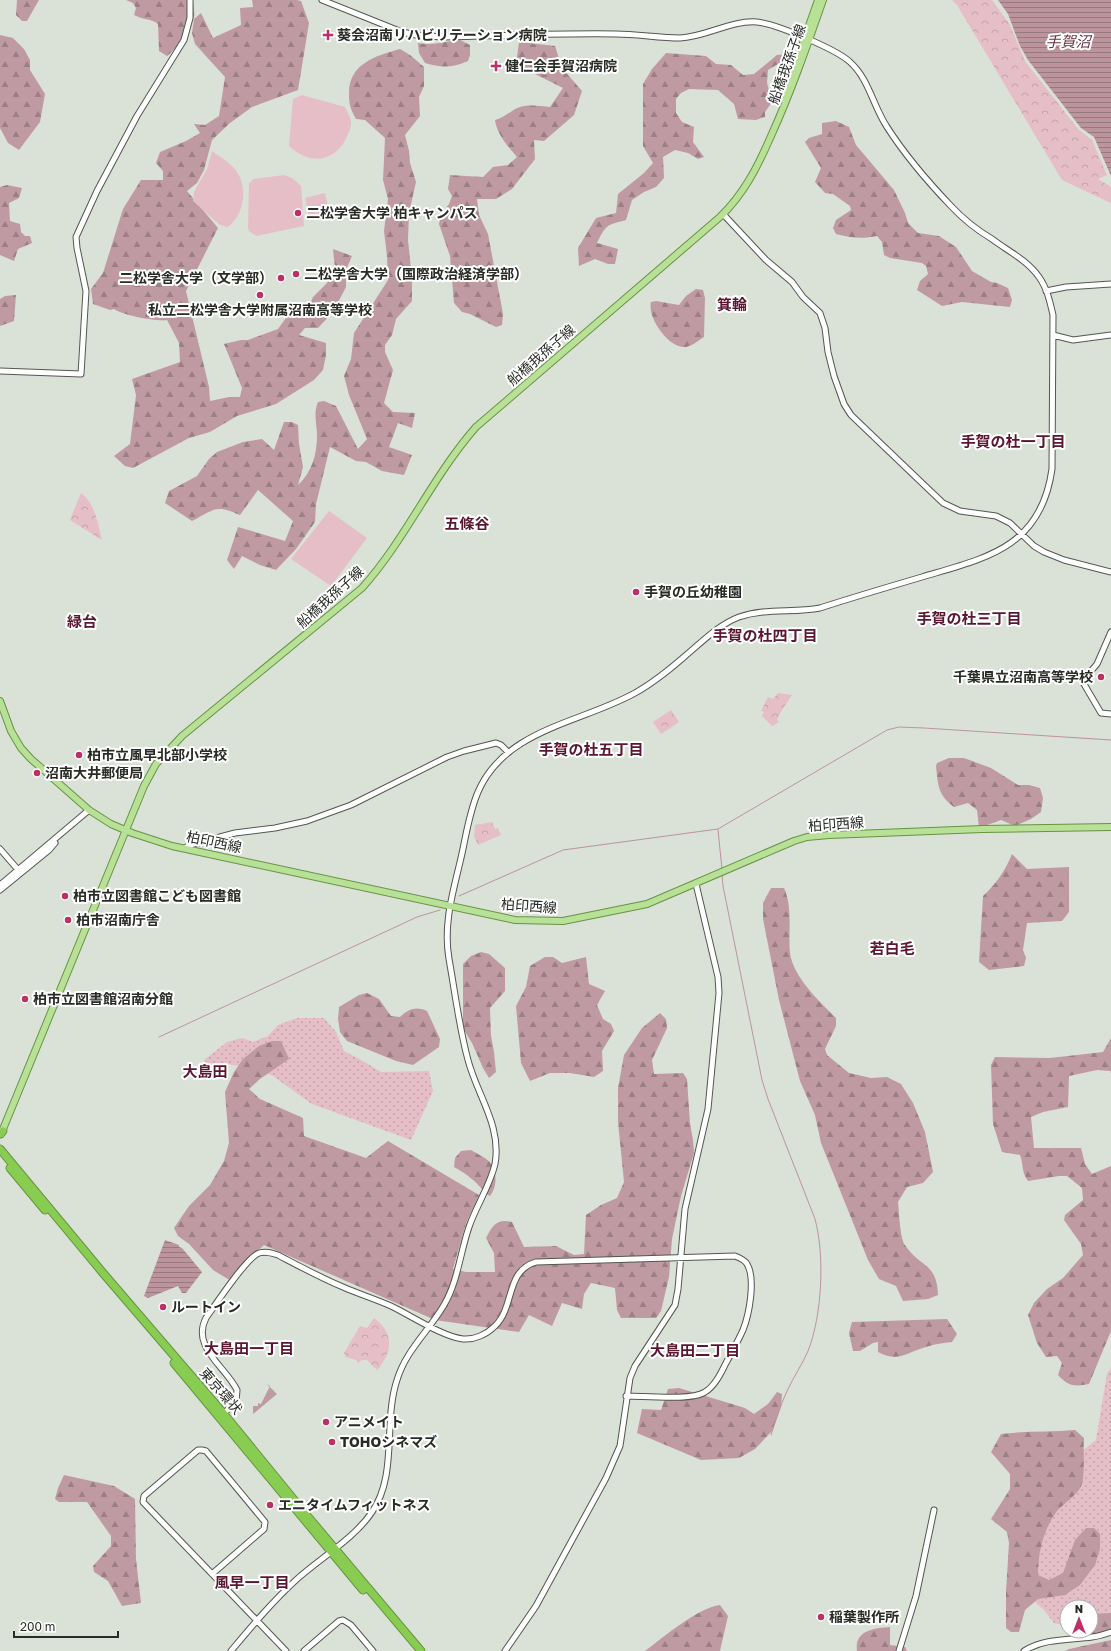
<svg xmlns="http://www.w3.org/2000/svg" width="1111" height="1651" font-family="'Golos Text','Noto Sans JP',sans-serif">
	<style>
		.grass { fill: url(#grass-dots) }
		.forest { fill: url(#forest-firs) }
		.park { fill: url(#park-crowns) }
		.garden { fill: #e6bec7 }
		.water { fill: url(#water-rules) }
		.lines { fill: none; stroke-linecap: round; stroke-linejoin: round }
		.stream { stroke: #bb949d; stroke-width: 1 }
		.minor-casing { stroke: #52584e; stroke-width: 7 }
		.major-casing { stroke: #669443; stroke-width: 8 }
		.highway-casing { stroke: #669443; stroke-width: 9 }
		.minor { stroke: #fff; stroke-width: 5 }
		.major { stroke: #b8e097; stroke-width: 6 }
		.highway { stroke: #88cc52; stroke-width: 7 }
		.poi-dot { fill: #bd3065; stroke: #fff; stroke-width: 1.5 }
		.labels { text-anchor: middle; stroke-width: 4; stroke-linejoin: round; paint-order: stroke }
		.poi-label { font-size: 14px; font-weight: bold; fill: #282b26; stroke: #fff; text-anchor: start }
		.street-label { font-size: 14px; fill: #282b26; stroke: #fff }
		.water-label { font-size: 15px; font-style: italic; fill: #673241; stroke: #fff }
		.neighbourhood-label { font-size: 15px; font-weight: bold; fill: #5a172f; stroke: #fff }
	</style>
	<defs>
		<pattern id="grass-dots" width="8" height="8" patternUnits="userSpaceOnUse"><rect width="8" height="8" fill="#e6bec7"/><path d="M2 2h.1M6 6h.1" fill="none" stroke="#c5a3ab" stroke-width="1.8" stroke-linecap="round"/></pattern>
		<pattern id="forest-firs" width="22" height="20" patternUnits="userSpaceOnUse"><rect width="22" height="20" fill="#c09aa3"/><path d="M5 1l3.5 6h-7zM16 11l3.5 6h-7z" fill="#9c7e85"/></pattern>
		<pattern id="park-crowns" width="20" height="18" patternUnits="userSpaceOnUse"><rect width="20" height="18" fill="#e6bec7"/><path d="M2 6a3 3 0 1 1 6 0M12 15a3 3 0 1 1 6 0" fill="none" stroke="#c5a3ab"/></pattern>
		<pattern id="water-rules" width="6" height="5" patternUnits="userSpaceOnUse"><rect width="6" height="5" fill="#bb949d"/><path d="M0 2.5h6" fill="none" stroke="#987980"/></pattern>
	</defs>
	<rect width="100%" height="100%" fill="#dae1d6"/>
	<path class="grass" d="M297,1018H324L336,1032L344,1051L363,1061L381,1072L429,1071L433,1091L411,1140L312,1104L273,1076L254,1068L226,1064L210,1071L204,1060L227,1042L242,1038L253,1042L268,1036L278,1025Z
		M1111,1367V1623L1091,1626V1607H1067V1626L1054,1623L1043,1609L1015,1584L1071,1460L1096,1440L1107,1374Z"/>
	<path class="forest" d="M17,0H39L27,21H22L16,15Z
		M126,0H193C193,5 195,11 194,16C192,27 176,50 167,56L159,51L158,24C150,18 143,20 134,15L136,8L133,3Z
		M252,0H297L301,1L309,23L298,90L252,107L230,123L212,140L204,170L197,183L187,191L218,228L186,291L209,387L210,401L229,397H240L242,388L224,344L241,340H248L278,329L288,315L308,309L313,297L327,283L335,268L333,249L352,256L346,270V287L333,312L318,328H305L299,335L326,343V355L323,370L314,380L276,404L237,416L210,432L189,438L133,468L125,466L114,456L130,444L136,395L132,379L180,362L179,343L167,320C157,322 122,315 114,309L110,310L93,304L91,289L103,273L123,209L141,180H163V171L156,163L160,152L186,141L200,133L194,124L205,125L219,116L225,77L195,44L192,33L194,19L201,13L213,38L241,25L240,8L253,7Z
		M0,35L13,38L24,49L30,60V70L45,94L40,122L19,150L8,143L0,128Z
		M460,40L470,45V55L468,61C452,68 441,68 425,63L419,53L418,43C432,46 446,41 460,40Z
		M519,42L555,46L562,68L582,91L574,115L544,141L534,140L535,159L512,189L496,199H477L479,215L488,234L503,314L502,325L496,327L470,314L462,312L454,303L450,256L439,224L441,215L449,204L452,196L448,189L450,175L483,177L493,167L508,165L517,157C508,146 497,135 495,120C502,118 506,115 512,111C524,103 537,106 550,107L563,88L519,66L517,57Z
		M400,49L410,55L424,67V86L419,97L420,116L405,135L409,151L410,163L416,182L409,213L408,240L412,278V301L396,319L392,335L385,345V352L393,370L384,403L393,412L415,413L412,428L398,423L389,447L412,455L404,475L382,471L366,462L356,461L330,447L316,504L315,522L296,549L276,570L260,565L242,556L234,569L227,560L238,527L285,541L293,521L258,490L240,515C215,504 215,509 192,521L165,503L169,491L197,476L209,459L217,452L243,442L262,439L274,450L284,422H292L298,425L299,444L303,467L298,485C312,472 317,454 317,436C317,424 313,414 318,402L324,401L336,406L358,449L367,439L349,395L344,376L351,359L354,333L388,280L387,256L384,231L388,199L383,180L385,138L365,120L356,119C351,110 349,105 349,95C348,64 375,56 400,49Z
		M666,53L706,56L716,64L731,65L743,75L754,74L777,55L787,54L788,58L768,70L767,83L772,102L765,112V117L756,120L738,119L734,104L718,90L689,89L681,93L676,99V113L682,122L694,127L693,142L704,157L698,159L688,153L675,150L663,157L664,178L656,187L644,192L632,200L626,220C606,225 606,225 597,243L618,249L615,264H608L595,259L579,266L578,248L596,218L616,213L618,194L644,173L653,163L643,146V84L652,69Z
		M836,121L849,127L856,145L894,190L905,213L908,223L918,233L939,236L956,247L972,271L991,282L997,283L1008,288L1012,300L1010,307L962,302L942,306L917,290L920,281L928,274L926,266L922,263L890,258L884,255L882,242L877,236C863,239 850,238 836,234L833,228L836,220L851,210L850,206L833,194L825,193L815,182L821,168L805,142L809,138L822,134V123Z
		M7,185L22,188L19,198L9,203L10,221L20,224L21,232L25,236H30L32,243L18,249L14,261L0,255V187Z
		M696,289L703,290L705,298L704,337C699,340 691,347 685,347C669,348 647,318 651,302L656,301L679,305L686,296Z
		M16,295L14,321L0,326V299L5,296Z
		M949,758H964L991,768L1018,785H1029L1040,788L1043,798L1041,812L1031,819L1015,826L1001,820L979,828L977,810L968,803L954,807C938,795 938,785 936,766L937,763Z
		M1012,854L1027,869L1069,867V912L1062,921L1027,923L1023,950L1026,958L1024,966L989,970L979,962L983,896C997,883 1005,871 1012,854Z
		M771,888H784C793,908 788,931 790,953C793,977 820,1002 836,1018V1026L825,1049L827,1055L849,1073L871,1078L887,1077L901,1084L913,1103L925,1132L933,1172L923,1183L907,1187L898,1202C899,1211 900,1239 905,1245C920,1268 937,1262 938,1295L928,1299L903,1301L896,1286L879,1279L868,1260L821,1143L815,1115L800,1081L779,1000L763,919V903Z
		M481,952L489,954L505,968V991L490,1008L491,1036L494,1052L496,1072L489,1078L483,1068L472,1043L463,1028V964L471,956Z
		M545,957H553L562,963L586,957L589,984L605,991L597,1005L603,1019L611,1024L614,1031L602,1051L603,1071L594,1077L570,1073H550L530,1081L521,1063L516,1006L526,987L530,966Z
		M367,993L379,999L391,1016L400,1017C409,1009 415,1006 427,1011L440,1039L439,1047L413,1065L396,1061L347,1041L340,1032L338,1019L339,1007L359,995Z
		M660,1013L666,1019L667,1028L652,1060L654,1074L683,1073L687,1079L690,1123L693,1140L694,1153L681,1196L672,1239L669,1277L661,1311L656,1318H621L617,1310L615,1288L591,1283L584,1294L582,1309L562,1303L552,1326L529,1315L519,1332L435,1320L264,1245L248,1260L231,1281L213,1270L189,1244L178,1236L174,1228L189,1206L210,1185L224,1161L229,1143L225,1092L234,1072L243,1059L259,1046L272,1041H281L289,1059L260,1079L249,1089L260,1099L303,1118L304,1136L366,1158L388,1141L479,1195L466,1223L453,1269L466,1272H495L494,1253L486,1238C492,1226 497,1218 512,1222L524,1247L556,1246L574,1255L584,1254L586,1215L601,1205L617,1198L624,1182L618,1122V1088L624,1055L642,1028Z
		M1111,1038V1073L1110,1071L1097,1070L1069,1076L1068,1107L1043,1112L1031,1117L1034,1148H1081L1085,1164L1092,1174L1111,1166V1331L1089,1384C1074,1387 1068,1386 1058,1375L1062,1363L1057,1356L1046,1357L1037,1343L1028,1315L1034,1303L1047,1289L1063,1278L1083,1255L1081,1244L1064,1220L1065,1215L1083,1200L1082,1188L1067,1176H1059L1028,1181C1021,1171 1024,1166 1020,1155L1002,1152L993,1124L991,1065L995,1057L1050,1058L1103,1052Z
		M471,1150C477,1154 488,1158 492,1165C497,1175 497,1187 490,1196L486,1194C477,1182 467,1174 454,1167L455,1158L461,1151Z
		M947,1319L957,1334L952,1342C943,1343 935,1344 926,1347C907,1352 899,1363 878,1352V1342L873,1343L860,1351H853L849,1333L852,1322Z
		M267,1384L277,1394L253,1414V1406H258V1403L261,1404L270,1386Z
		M679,1388L745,1408L754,1414L768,1404L777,1392L782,1394L781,1407L772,1431L755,1449L739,1458L701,1460L637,1433L642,1409L661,1410L668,1389Z
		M1075,1430L1084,1438C1083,1451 1085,1473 1082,1484C1079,1494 1063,1504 1057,1511C1043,1530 1038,1553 1038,1575L1049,1580L1063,1573L1075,1540L1086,1528H1094L1100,1534V1549L1095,1565L1080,1585L1065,1595L1038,1599L1025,1610L1019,1632H1011L1006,1628V1592L1009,1543L1007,1532L991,1519L1010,1489V1474L991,1452L1001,1434C1025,1431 1050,1432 1075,1430Z
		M64,1475L114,1486L135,1499L136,1559L141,1603L122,1606L108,1581L94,1572L93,1566L111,1546V1536L87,1502H59L55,1499L58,1488Z
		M720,1605L728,1616L720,1651H645C664,1637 697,1608 720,1605Z
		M1111,1613V1630L1075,1638L1068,1635V1631H1091V1614Z
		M890,1627V1645L905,1647L907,1651H857C854,1630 875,1628 890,1627Z
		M1111,1640V1651H1065L1069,1649Z"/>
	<path class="park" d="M952,0H992L1010,25L1025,61L1078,129L1092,140L1107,175L1098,179L1111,187V203L1062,180L957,5Z
		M81,493C95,503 98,524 102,540L70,520Z
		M778,693L792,695L782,710L777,719L779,722L772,726L762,716L764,712L761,711L768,697L773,699Z
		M671,710L679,722L661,734L653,722Z
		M492,822L495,829L498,828L501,835L478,845L474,836L475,825Z
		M374,1318C388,1328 393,1341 386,1357C383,1362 381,1366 377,1370L367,1360H362L358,1363L356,1360L346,1357L344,1353L360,1326L367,1328Z"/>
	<path class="garden" d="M302,95L345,107C347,111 350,117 351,121C352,127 348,134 346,139C332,164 309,164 289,146L293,99Z
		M212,151C219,156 226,160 232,166C249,182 246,213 228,227L220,225L193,201L194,192L207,169Z
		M284,175L292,178L301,186L304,226L256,236L249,231L248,228L249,183L254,179Z
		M325,193L329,212L309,217L305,198Z
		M329,511L367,538L331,586L291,559Z"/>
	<path class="water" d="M998,0H1111V176L1094,137L1081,128L1028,60L1020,46L1008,14Z
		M165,1240L179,1245V1247L182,1248L202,1272L186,1293H182L178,1286L148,1298L144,1296Z"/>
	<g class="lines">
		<path class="stream" d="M718,830L722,869
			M722,874L723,886L762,1080L768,1099L815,1219C825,1256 822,1316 808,1351C802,1365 794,1376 788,1389C781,1403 776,1420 771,1435
			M459,896L563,850L718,829L887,730L899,727L924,728L1111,740
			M159,1037L417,917L440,910"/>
		<g class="minor-casing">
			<path id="minor" d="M723,214L766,260L792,282L803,297L820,313L825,328L828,352L834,376L844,404L851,415L943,503L960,511L996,516L1010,523L1034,546L1044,552L1064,560L1111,572
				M1046,291L1066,287L1111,284
				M1053,335L1073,340L1111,335
				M0,371L81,374L86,291L77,248L76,237L97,191L137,116L184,40L190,18V0
				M1111,632L1097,664L1086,677L1084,684L1101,713L1111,714
				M185,848L190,845L235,833L275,828L307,821L351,805L447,757L464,751L496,743L501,745L508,752
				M0,849L20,872
				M0,885L89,810
				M0,890L49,850L55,843
				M222,1415L236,1402L237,1390C225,1366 191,1347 206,1318C216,1304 246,1258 259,1253C266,1251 272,1253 278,1255C299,1266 321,1278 343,1287C359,1294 375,1299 391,1306C410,1315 443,1337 463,1339C475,1340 487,1334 495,1326C515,1307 505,1271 536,1262L735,1256C740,1258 745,1260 747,1264C756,1279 749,1315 743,1330C738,1341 732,1352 726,1363C721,1373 715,1386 705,1392C692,1401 644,1396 626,1396
				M212,1574L264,1529L265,1522L206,1451L202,1450H198L144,1496L143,1502L286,1651
				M231,1651C252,1626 272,1602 296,1580C319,1559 355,1538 372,1512C398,1474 383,1422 397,1380C406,1350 429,1331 444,1305C458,1281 460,1253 469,1227C476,1206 490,1186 495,1164C502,1126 477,1095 468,1060C459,1027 455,992 449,959C443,924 453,892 461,858C466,836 469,813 478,792C505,729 581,723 635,693C653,683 669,670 684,657C702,642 718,625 739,617C766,608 793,613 820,608C854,597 888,587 922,577C986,558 1041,548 1052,469L1053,315C1050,302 1047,288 1039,277C1027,260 1008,251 992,239C977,230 963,219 951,206C928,182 905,155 887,127C873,106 869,79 850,62C836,49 776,24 757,22C731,20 706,37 680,38C659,38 637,34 616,34C558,33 500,36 442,37L416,35L402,32L322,0
				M304,1651L339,1621L343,1620L351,1625L373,1651
				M505,1651L536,1606L606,1478L620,1446L630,1378L635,1366L675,1305L678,1289L685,1209L708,1109L719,993L718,977L696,884
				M899,1651L916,1596L934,1510
				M1024,1651C1044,1638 1070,1640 1092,1637C1099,1636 1105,1634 1111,1632"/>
		</g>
		<g class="major-casing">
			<path id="major" d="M783,100L818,0
				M0,701L11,731L21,748L31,759L89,810L111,824L132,833L172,846L515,920L563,921L647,904L794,841L807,837L829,835L982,829L1111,827
				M1,1134L144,786L156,764L182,736L362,588C406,539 432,477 476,427L720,217C744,194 758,166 771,136C791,92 807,46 823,0"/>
		</g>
		<g class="highway-casing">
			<path id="highway" d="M0,1134L3,1131
				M0,1149L103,1273L224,1414L304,1512L421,1651
				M10,1168L45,1210
				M174,1363L363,1590"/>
		</g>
		<use href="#minor" class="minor"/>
		<use href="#major" class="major"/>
		<use href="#highway" class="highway"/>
	</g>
	<g class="poi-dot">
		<path d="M326 29h4v4h4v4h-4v4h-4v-4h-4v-4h4z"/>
		<path d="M494 60h4v4h4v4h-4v4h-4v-4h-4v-4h4z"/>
		<circle cx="298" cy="213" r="4"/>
		<circle cx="296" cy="274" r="4"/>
		<circle cx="281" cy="278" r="4"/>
		<circle cx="260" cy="295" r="4"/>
		<circle cx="636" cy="592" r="4"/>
		<circle cx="1101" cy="677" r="4"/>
		<circle cx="79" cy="755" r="4"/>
		<circle cx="37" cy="773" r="4"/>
		<circle cx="65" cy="896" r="4"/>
		<circle cx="68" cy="920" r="4"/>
		<circle cx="25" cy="999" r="4"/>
		<circle cx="163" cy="1307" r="4"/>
		<circle cx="326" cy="1422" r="4"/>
		<circle cx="332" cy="1442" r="4"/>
		<circle cx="270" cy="1505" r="4"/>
		<circle cx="821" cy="1617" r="4"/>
	</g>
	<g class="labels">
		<g class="poi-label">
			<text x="337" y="40">葵会沼南リハビリテーション病院</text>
			<text x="505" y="71">健仁会手賀沼病院</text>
			<text x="306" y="218">二松学舍大学 柏キャンパス</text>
			<text x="304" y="279">二松学舎大学（国際政治経済学部）</text>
			<text x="273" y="283" text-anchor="end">二松学舎大学（文学部）</text>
			<text x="260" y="315" text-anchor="middle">私立二松学舎大学附属沼南高等学校</text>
			<text x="644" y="597">手賀の丘幼稚園</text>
			<text x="1093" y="682" text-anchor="end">千葉県立沼南高等学校</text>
			<text x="87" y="760">柏市立風早北部小学校</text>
			<text x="45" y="778">沼南大井郵便局</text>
			<text x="73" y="901">柏市立図書館こども図書館</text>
			<text x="76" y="925">柏市沼南庁舎</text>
			<text x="33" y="1004">柏市立図書館沼南分館</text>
			<text x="171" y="1312">ルートイン</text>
			<text x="334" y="1427">アニメイト</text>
			<text x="340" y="1447">TOHOシネマズ</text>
			<text x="278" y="1510">エニタイムフィットネス</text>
			<text x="829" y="1622">稲葉製作所</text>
		</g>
		<g class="street-label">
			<text transform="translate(787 64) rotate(-70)" y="5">船橋我孫子線</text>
			<text transform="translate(541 355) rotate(-41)" y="5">船橋我孫子線</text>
			<text transform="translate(330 597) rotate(-42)" y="5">船橋我孫子線</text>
			<text transform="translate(836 824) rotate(-4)" y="5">柏印西線</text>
			<text transform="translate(214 842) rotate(12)" y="5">柏印西線</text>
			<text transform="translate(529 906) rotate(4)" y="5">柏印西線</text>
			<text transform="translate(221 1391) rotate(49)" y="5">東京環状</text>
		</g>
		<g class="water-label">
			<text x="1068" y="47">手賀沼</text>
		</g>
		<g class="neighbourhood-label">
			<text x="732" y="310">箕輪</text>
			<text x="1013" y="447">手賀の杜一丁目</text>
			<text x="467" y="529">五條谷</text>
			<text x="969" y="624">手賀の杜三丁目</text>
			<text x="82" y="627">緑台</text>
			<text x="765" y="641">手賀の杜四丁目</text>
			<text x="591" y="755">手賀の杜五丁目</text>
			<text x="892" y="954">若白毛</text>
			<text x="205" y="1077">大島田</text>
			<text x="249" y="1354">大島田一丁目</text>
			<text x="695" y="1356">大島田二丁目</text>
			<text x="252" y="1588">風早一丁目</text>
		</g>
	</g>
	<g transform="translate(1079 1619)"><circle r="19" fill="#ffffff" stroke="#a9aaa8"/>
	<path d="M0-3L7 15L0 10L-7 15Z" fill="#bd3065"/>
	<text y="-6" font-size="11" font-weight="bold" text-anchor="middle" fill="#282b26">N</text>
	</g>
	<path d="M14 1631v6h104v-6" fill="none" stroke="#282b26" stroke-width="2"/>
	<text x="20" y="1631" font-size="12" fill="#282b26" stroke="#ffffff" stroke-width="3" paint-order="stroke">200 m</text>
</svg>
